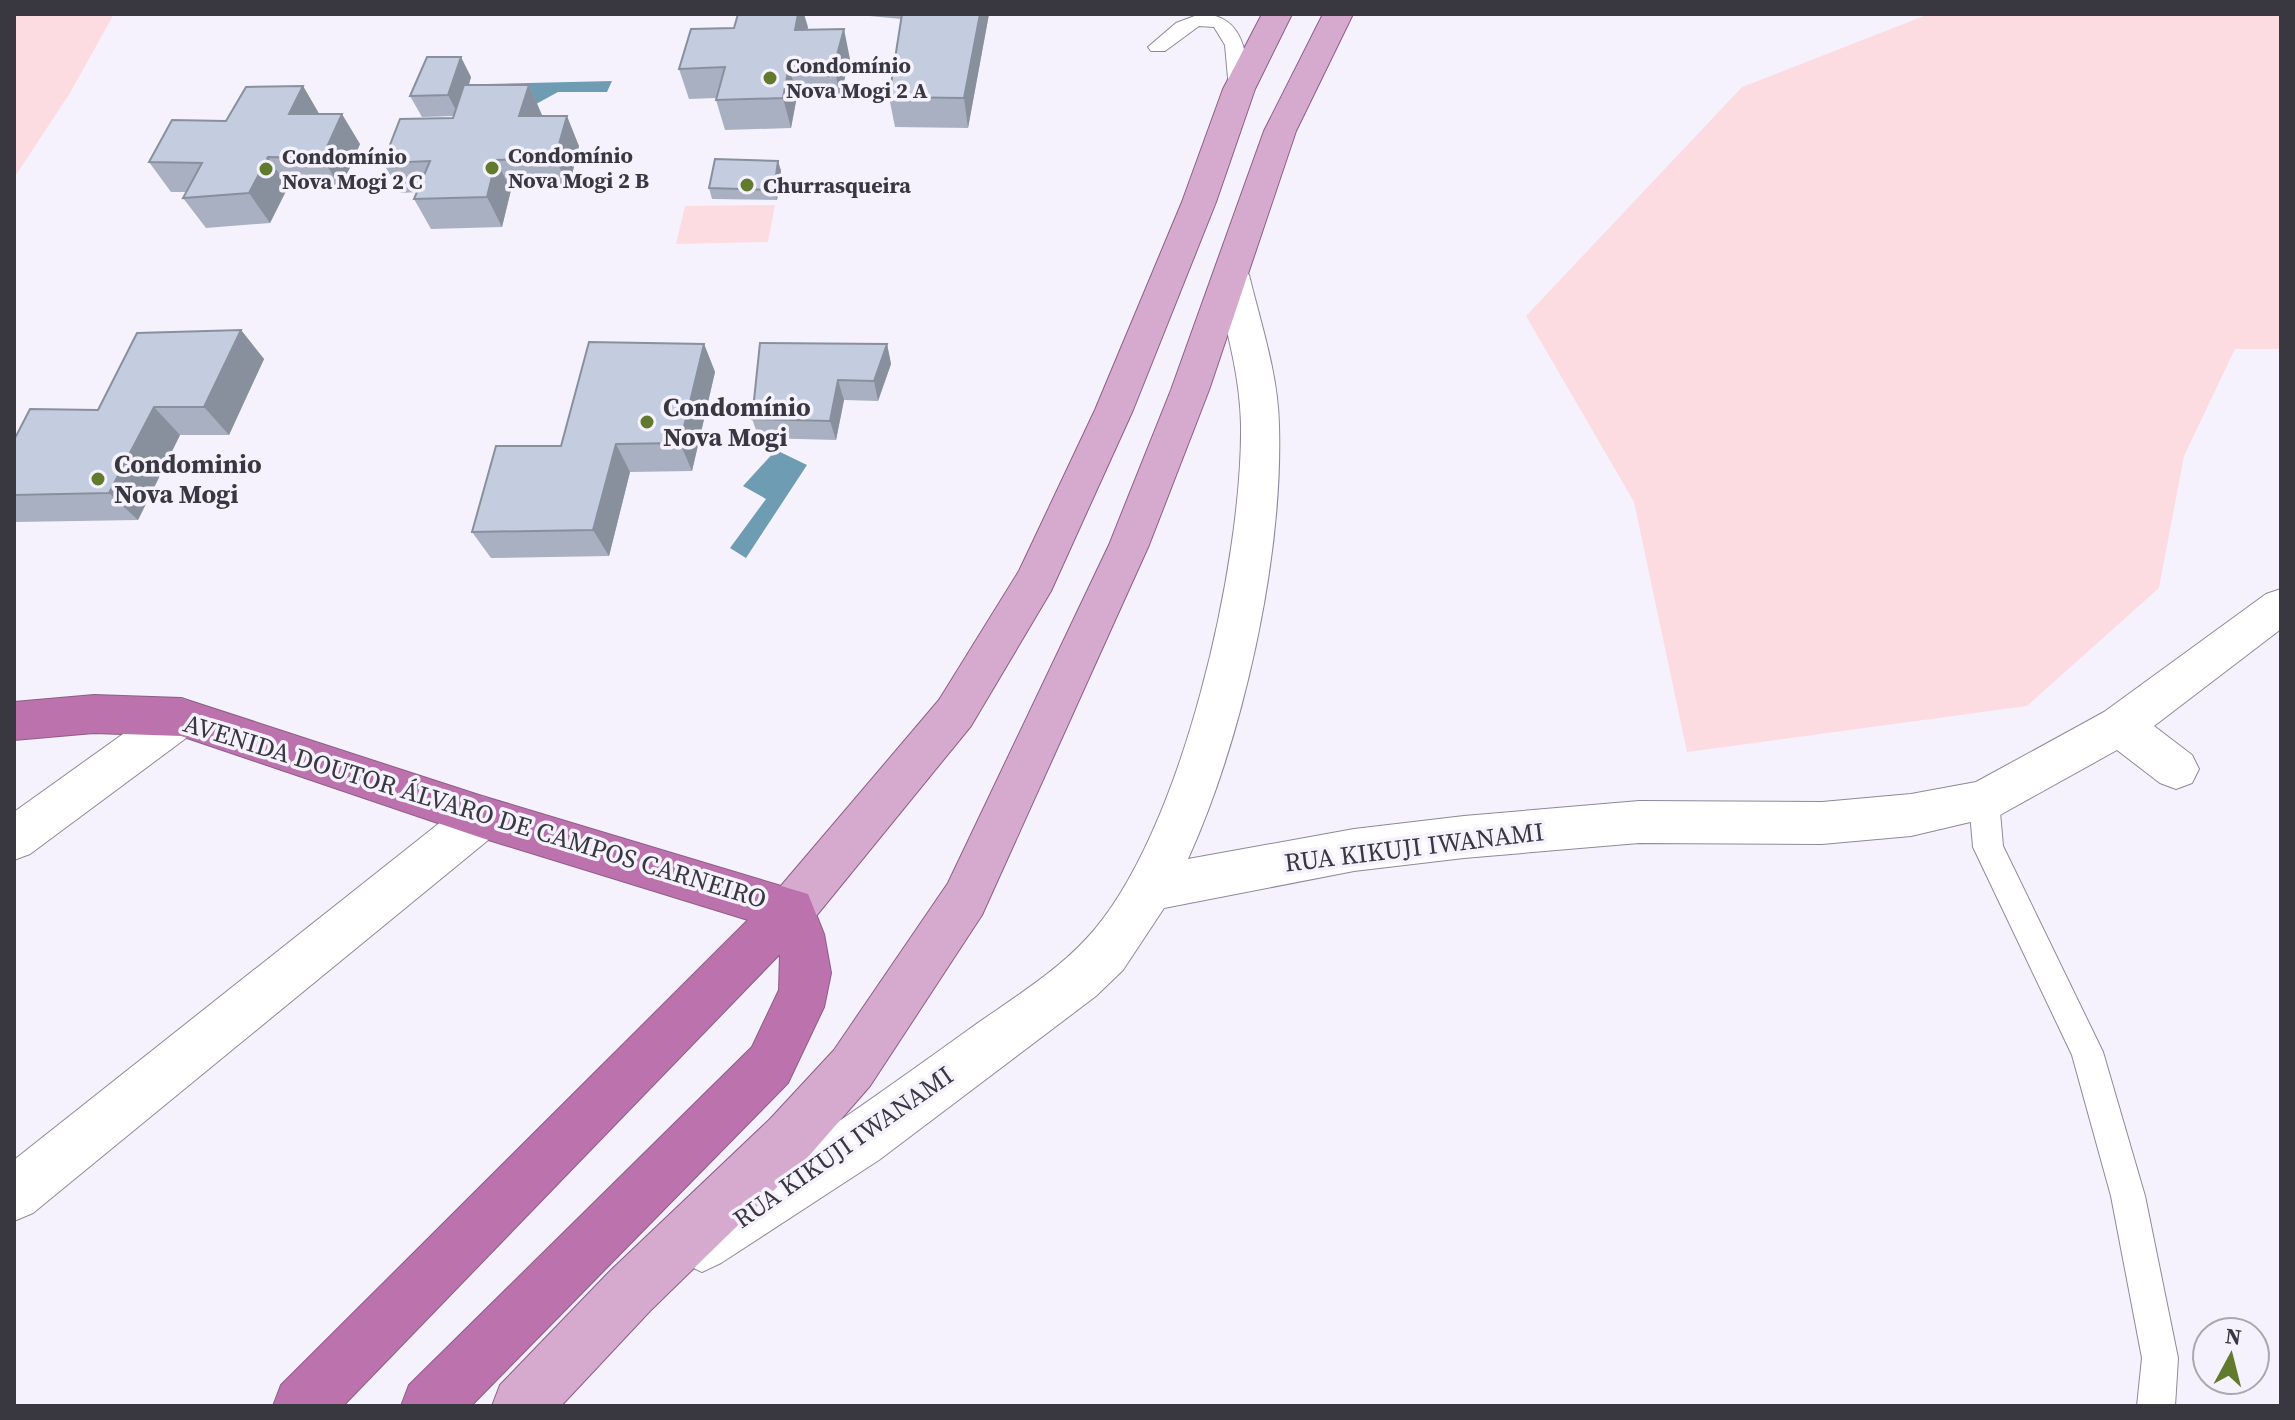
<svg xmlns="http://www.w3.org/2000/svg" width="2295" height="1420" font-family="'Source Serif 4',serif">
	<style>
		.green { fill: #fddce1 }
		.water { fill: #6e9db3 }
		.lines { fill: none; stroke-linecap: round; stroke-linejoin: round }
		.lane-casing { stroke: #8e889b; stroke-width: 2 }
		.street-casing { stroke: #8e889b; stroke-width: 2 }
		.primary-casing { stroke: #8e5d86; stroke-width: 2 }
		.highway-casing { stroke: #8e5d86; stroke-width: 2 }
		.lane { fill: #fff; fill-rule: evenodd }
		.street { fill: #fff; fill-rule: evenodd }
		.primary { fill: #d6aace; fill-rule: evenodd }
		.highway { fill: #bb72ad; fill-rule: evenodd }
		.wall { fill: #a9b0c1 }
		.shaded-wall { fill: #89909d }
		.building { fill: #c4cde0; stroke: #89909d; stroke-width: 2 }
		.poi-dot { fill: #617a2e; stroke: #f5f2fe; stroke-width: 3 }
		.labels { text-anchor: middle; stroke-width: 7; stroke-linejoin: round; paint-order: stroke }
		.far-poi-label { font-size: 22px; font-weight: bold; fill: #39373f; stroke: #f5f2fe; text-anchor: start }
		.poi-label { font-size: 26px; font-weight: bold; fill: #39373f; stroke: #f5f2fe; text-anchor: start }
		.street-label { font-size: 26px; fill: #39373f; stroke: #f5f2fe }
	</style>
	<rect width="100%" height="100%" fill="#f5f2fe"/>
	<path class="green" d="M14,14H114L70,93L14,178Z
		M1929,14H2281V349H2235L2184,456L2159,588L2027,706L1687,752L1634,502L1526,316L1742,87Z
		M775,205L768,242L676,244L685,206Z"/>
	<path class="water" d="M612,81L607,92H558L527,109L477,112L486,84Z
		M776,450L807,465L746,558L730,548L766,499L743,486Z"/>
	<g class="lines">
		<g class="lane-casing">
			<path id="lane" d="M1200,14C1234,14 1245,38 1247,69C1248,77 1250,86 1246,93L1239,95L1229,89L1225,45L1214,27L1199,26L1165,51H1151L1148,47L1176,23Z
				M1984,788L1994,792L1999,801L2003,846L2103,1052L2145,1196L2178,1358L2175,1406H2137L2142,1358L2111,1196L2072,1055L1973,847L1969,801L1974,792Z"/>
		</g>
		<g class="street-casing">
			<path id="street" d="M1231,263L1243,267L1249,275C1261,324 1278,374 1279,425C1283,559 1243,737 1188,859L1354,829L1464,816L1639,801L1822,802L1911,794L1976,782L2104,712L2266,594L2281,589V629L2154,726L2192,755L2199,769L2192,783L2176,789L2160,783L2117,750L2000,815L1911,836L1822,844L1639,843L1464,858L1354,871L1164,908L1123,970L1096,996L879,1160L721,1263L702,1272L683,1263L674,1244L683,1225C780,1163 874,1098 968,1030C1008,1001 1053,975 1087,938C1182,836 1243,561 1241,424C1240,373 1225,324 1213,275L1219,267Z
				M181,698L197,704L203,717L197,730L30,854L14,860V812L165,704Z
				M482,796L498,802L505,817L498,832L33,1213L14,1221V1160L466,802Z"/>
		</g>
		<g class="primary-casing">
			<path id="primary" d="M1262,14H1292L1255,89L1216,202L1133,410L1051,591L971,726L808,926L791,933L774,926L767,910L774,894L939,700L1019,571L1095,410L1182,202L1223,89Z
				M1323,14H1353L1296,131L1209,390L1149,545L982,915L870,1086L808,1157L650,1311L561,1406H492L500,1385L610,1271L770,1119L834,1050L948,883L1109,545L1171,390L1264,131Z"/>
		</g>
		<g class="highway-casing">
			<path id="highway" d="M94,695L181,698L482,796L808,894L824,934L831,973L824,1007L788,1083L471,1406H401L409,1385L752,1047L779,990L780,954L343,1406H273L281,1385L748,920L482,838L181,736L94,733L14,740V702Z"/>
		</g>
		<use href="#lane" class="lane"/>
		<use href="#street" class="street"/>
		<use href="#primary" class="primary"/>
		<use href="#highway" class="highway"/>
	</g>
	<path class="wall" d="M849,14H989L968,128L895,127L889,97L901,19Z
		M808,27L807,29L850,59L840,96H797L791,128L725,130L716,100V98L689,99L679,69Z
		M471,77L469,85H529L542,116L579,146L569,187L511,190L502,227L431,229L414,199L417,192L401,193L383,163L453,118L454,116L422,117L410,96Z
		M303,86L319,114L360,144L341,188L288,187L270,223L206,228L183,198L186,192H171L149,162L226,121Z
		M778,161L781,171L777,200L712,199L709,188Z
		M241,330L264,359L229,435H180L138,520L14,522V440L98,410Z
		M704,344L715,372L692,471L630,472L609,556L491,558L472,532L561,446Z
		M887,344L891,364L878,401L844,400L836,440L759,438L752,419Z"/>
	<path class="shaded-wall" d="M798,14H804L808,27L802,60L795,30Z
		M980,14H989L968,128L964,98Z
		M844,29L850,59L840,96L834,66Z
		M461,57L471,77L459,116L448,95Z
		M789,66L797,96L791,128L783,98Z
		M529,85L542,115L533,146L519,116Z
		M303,86L321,117L289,114Z
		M342,114L360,144L341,188L322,158Z
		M567,116L579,146L569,187L555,158Z
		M268,157L288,187L270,223L249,193Z
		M496,160L511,190L502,227L487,197Z
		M778,161L781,171L777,200L774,190Z
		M241,330L264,359L229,435L204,407Z
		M704,344L715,372L692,471L680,443Z
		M887,344L891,364L878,401L874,381Z
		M838,380L844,400L836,440L830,421Z
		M154,407L180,435L138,520L109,493Z
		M616,444L630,472L609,556L593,530Z"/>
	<path class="building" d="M738,14H798L795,30L844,29L834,66H789L783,98L716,100L725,67L679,69L691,29L734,28Z
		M902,14H980L964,98L889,97Z
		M427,57H461L448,95L410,96Z
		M464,85H529L519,116H567L555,158L496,160L487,197L414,199L430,161L383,163L400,119L453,118Z
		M303,86L289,114H342L322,158L268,157L249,193L183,198L202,163L149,162L172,120L226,121L246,87Z
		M715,159L778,161L774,190L709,188Z
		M241,330L204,407H154L109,493L14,495V440L30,409L98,410L137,333Z
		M589,342L704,344L680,443L616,444L593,530L472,532L496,446H561Z
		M760,343L887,344L874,381L838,380L830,421L752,419Z"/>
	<g class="poi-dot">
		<circle cx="770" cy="78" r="8"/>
		<circle cx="492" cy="168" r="8"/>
		<circle cx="266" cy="169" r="8"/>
		<circle cx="747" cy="185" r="8"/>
		<circle cx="647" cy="422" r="8"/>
		<circle cx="98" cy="479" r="8"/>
	</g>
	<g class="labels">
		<g class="far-poi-label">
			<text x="786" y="73">Condomínio<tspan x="786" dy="25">Nova Mogi 2 A</tspan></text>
			<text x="508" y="163">Condomínio<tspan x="508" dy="25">Nova Mogi 2 B</tspan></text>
			<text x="282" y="164">Condomínio<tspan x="282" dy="25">Nova Mogi 2 C</tspan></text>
			<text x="763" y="193">Churrasqueira</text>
		</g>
		<g class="poi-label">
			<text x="663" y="416">Condomínio<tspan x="663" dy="30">Nova Mogi</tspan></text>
			<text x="114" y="473">Condominio<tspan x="114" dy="30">Nova Mogi</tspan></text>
		</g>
		<g class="street-label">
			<text transform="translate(475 811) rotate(17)" y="9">AVENIDA DOUTOR ÁLVARO DE CAMPOS CARNEIRO</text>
			<text transform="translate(1414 847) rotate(-7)" y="9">RUA KIKUJI IWANAMI</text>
			<text transform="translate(843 1147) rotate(-35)" y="9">RUA KIKUJI IWANAMI</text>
		</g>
	</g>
	<rect width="2295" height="1420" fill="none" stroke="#39373f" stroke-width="32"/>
	<g transform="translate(2231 1356) rotate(7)"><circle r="38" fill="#f5f2fe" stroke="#aaa7b2" stroke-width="2"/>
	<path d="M0-6L14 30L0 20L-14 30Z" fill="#617a2e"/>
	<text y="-12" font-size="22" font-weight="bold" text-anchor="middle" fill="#39373f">N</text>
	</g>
</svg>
